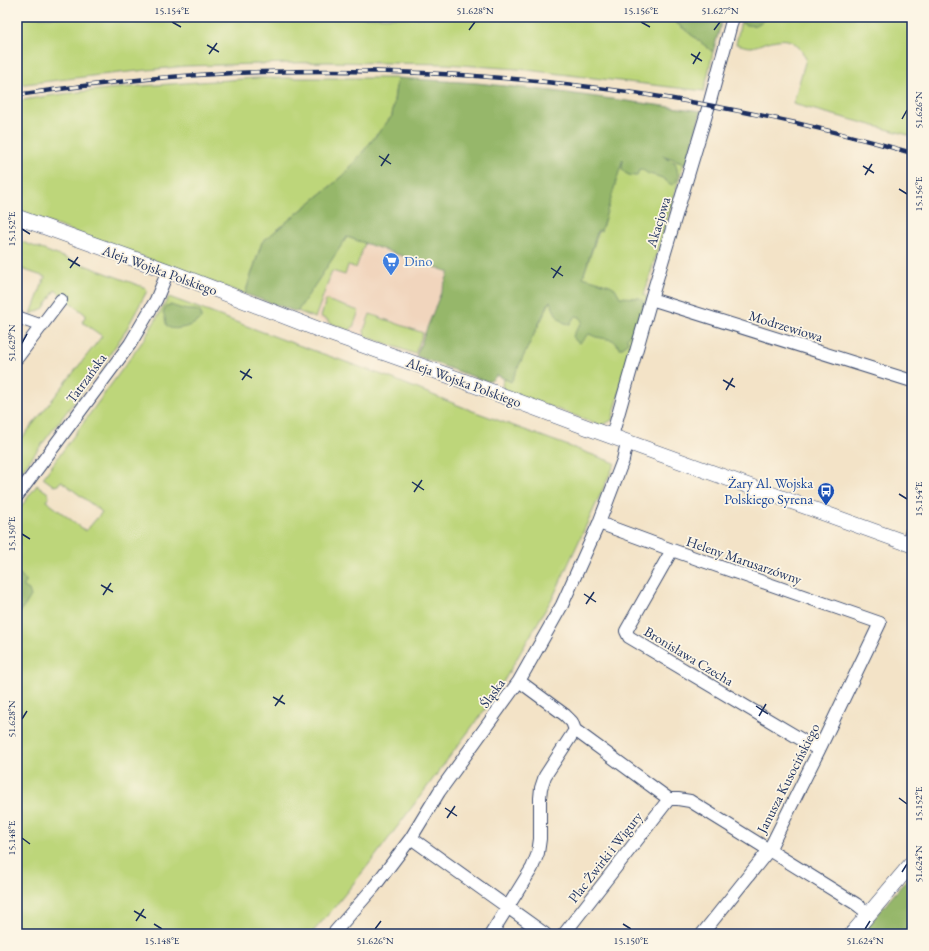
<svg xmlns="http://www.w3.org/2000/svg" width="929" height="951" font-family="'EB Garamond',serif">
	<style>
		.built { fill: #f1d5bd }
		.green { fill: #bdd67a; stroke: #6c826c }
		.forest { fill: #96b76a; stroke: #587364 }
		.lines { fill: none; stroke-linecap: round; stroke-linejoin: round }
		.minor-casing { stroke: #3b4a6e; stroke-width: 14 }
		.tertiary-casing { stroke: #3b4a6e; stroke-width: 16 }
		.minor { stroke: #fff; stroke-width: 12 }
		.tertiary { stroke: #fff; stroke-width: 15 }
		.rail-casing { stroke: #1b2f5e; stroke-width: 4.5 }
		.rail { stroke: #fcf5e5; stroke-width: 3; stroke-dasharray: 9; stroke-linecap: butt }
		.ticks { fill: none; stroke: #1b2f5e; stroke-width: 1.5 }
		.labels { text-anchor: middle; stroke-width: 3.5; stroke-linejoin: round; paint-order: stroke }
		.street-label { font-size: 14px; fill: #1b2f5e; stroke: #fcf5e5 }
		.shop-label { font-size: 14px; fill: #366cbe; stroke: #fcf5e5; text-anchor: start }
		.transit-label { font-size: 14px; fill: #164399; stroke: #fcf5e5; text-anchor: end }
		.neatline { fill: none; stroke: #1b2f5e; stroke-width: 1.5 }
		.ticks-label { font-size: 10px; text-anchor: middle; fill: #1b2f5e }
	</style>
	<rect width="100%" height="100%" fill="#fcf5e5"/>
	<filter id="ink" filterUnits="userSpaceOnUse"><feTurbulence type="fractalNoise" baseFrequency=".025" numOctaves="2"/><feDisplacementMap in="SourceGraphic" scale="8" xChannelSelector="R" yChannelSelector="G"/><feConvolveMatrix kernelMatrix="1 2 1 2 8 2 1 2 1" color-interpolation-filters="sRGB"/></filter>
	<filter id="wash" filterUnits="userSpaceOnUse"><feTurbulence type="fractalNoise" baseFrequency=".012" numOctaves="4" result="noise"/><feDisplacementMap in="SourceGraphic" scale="16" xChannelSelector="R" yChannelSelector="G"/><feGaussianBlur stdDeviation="0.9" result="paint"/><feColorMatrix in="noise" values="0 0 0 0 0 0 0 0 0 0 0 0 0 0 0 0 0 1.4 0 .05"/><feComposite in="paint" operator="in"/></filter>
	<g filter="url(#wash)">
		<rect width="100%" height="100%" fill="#f3e3c7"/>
		<path class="built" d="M347,237L449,272L416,356L297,312Z"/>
		<path class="green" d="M17,17H669L713,52L704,91L518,69L447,64L327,62L186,66L100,75L17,85Z
			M765,17H912V136L793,104L806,59C795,37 786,37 764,43C760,45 756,46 752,47C746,47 741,45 736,44L741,21L743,24L764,20Z
			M257,78H397L392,116L343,176L262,242L245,294L17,211V101C96,87 177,84 257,78Z
			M628,140L684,163L644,295L647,297L612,420L605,424L601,425L504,390L502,385L504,379L511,381L551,300L583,277L599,230H601Z
			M347,237L365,243L356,268L348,265L345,275L332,271L315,318L297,311Z
			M17,240L146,288L147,291L125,332L106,360L17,477V433L23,437L102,336L82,322L86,315L55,290L44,308L31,314L45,277L19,268L17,274Z
			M169,297L284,340L388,377L470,410L615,463L554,595L495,696L377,854L333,909L311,934H38L37,932L36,934H21L17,930V512L37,485L48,493L49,497L46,501L86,531L102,512L61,481L58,485L54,486L43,478L145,338Z
			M326,300L359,311L353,327L350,330H348L328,322V320L321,317Z
			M370,314L423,333L415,354L365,336L364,330Z"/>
		<path class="forest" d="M669,17H723L713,52Z
			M742,17H765C761,26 748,29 741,21Z
			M397,78L477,83L552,91L701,111L687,164L662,155L671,161L675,162C676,164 676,166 677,169C678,176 679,179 673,185C668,184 666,180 662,178C657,176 653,175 649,174C646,173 644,170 641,169L639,170L637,176C631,176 624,175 622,168C622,166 623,161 623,159L601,231L598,230L583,277L610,285L615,288L620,297L640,298L643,301V306L637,330L634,333L629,335L627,338L628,342L623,348H620L613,340L596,337L589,334C585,336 584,341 579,343L575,340L573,336C575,331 579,327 582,322L580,317L576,316L573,319L570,324C558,324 554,310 550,301L511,382L497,375C493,380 491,382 485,381L416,356L449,272L347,237L297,312L245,294L262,242L343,176L392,116Z
			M171,305C176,307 182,309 188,310C193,310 197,309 201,313V319C196,325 175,332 168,327C165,325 166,317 163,313L166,306Z
			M17,573L20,574L26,580V583L24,585V587L29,590L31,596L25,606L21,609L19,616L17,618Z
			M912,873V934H861Z"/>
	</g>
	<g filter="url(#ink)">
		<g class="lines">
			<g class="minor-casing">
				<path id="minor" d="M651,299L912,381
					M17,317L42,326
					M17,358L61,300
					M612,436L651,299L709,105L733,17
					M17,496L130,344L156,300L168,271
					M599,523L672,550L880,623L819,750L769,850L702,934
					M908,544L912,531
					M672,550L626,631L629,637L819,750
					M519,681L565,715L572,722L575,730L669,799H678L690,801L856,904L869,914
					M411,838L545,934
					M333,934L374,887L411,838L439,792L519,681L562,605L599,523L623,460L625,451L628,442
					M491,934L532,868L538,853L540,839V798L541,788L545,776L575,730
					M564,934L669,799"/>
			</g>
			<g class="tertiary-casing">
				<path id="tertiary" d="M17,217L168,271L320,330L458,379L594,430L912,545
					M852,934L912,863"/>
			</g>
			<use href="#minor" class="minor"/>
			<use href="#tertiary" class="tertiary"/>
			<g class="rail-casing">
				<path id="rail" d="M17,95C98,83 179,74 261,72C480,65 701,92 912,153"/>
			</g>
			<use href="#rail" class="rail"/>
		</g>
	</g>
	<path class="ticks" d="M172,22L181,27M641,22L650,27M469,30L475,22M714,30L720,22M207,45L219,52M209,54L217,43M691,54L702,61M693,64L700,52M902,119L907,110M379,156L391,164M381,166L389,154M863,166L874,173M865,175L872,164M899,189L907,194M22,229L30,234M68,259L80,266M70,268L78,257M551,268L563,276M553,278L561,266M22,343L27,334M240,371L252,378M242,380L250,369M723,380L735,387M726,390L733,378M412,482L424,490M414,492L422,480M899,494L907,499M22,534L30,539M101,585L113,592M584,594L596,602M103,595L111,583M586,604L594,592M273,697L285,704M275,706L283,695M756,706L768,714M759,716L766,704M22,719L27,711M899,798L907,804M445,808L457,816M447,818L455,806M22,838L30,844M902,872L907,864M134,911L146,918M136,921L144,909M154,924L162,929M623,924L631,929M375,929L381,921M865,929L870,921"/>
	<defs>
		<g id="supermarket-pin" transform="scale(0.9)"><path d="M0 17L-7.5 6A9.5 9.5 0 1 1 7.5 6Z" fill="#3f7fe0" stroke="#fcf5e5"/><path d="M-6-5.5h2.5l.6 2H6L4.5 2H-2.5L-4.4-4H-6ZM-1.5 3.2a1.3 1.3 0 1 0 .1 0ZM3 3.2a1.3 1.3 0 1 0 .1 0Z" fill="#fff"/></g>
		<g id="bus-pin" transform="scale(0.9)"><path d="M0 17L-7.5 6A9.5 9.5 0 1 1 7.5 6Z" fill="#1a4fb4" stroke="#fcf5e5"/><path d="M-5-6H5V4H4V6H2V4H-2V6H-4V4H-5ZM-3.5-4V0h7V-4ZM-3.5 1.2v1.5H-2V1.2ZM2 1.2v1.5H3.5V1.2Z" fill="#fff"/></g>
	</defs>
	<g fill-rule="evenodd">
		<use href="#supermarket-pin" x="391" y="261"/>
		<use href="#bus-pin" x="826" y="491"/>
	</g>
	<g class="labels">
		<g class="street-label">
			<text transform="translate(658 222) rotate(-73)" y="5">Akacjowa</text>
			<text transform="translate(160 270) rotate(20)" y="5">Aleja Wojska Polskiego</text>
			<text transform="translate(786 326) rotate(17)" y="5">Modrzewiowa</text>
			<text transform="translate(86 378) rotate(-54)" y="5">Tatrzańska</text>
			<text transform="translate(464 382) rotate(20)" y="5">Aleja Wojska Polskiego</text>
			<text transform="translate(744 560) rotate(19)" y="5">Heleny Marusarzówny</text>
			<text transform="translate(689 656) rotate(31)" y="5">Bronisława Czecha</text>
			<text transform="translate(492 693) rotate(-54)" y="5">Śląska</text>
			<text transform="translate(788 778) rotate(-63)" y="5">Janusza Kusocińskiego</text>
			<text transform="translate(605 857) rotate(-52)" y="5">Plac Żwirki i Wigury</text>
		</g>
		<g class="shop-label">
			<text x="404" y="266">Dino</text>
		</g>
		<g class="transit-label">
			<text x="813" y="488">Żary Al. Wojska<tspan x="813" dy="16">Polskiego Syrena</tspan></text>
		</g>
	</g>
	<rect width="929" height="951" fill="none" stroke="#fcf5e5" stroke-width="44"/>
	<rect x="22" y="22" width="885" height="907" class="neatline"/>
	<g class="ticks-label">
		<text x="172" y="14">15.154°E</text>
		<text x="475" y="14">51.628°N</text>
		<text x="641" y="14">15.156°E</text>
		<text x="720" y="14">51.627°N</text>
		<text transform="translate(918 110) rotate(-90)" y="4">51.626°N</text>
		<text transform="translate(918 194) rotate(-90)" y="4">15.156°E</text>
		<text transform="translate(11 229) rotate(-90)" y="4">15.152°E</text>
		<text transform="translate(11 343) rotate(-90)" y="4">51.629°N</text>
		<text transform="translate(918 499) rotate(-90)" y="4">15.154°E</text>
		<text transform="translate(11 534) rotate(-90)" y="4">15.150°E</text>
		<text transform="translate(11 719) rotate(-90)" y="4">51.628°N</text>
		<text transform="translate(918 804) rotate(-90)" y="4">15.152°E</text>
		<text transform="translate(11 838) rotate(-90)" y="4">15.148°E</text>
		<text transform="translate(918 864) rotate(-90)" y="4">51.624°N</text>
		<text x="162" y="944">15.148°E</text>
		<text x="375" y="944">51.626°N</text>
		<text x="631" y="944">15.150°E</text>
		<text x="865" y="944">51.624°N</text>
	</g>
</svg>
